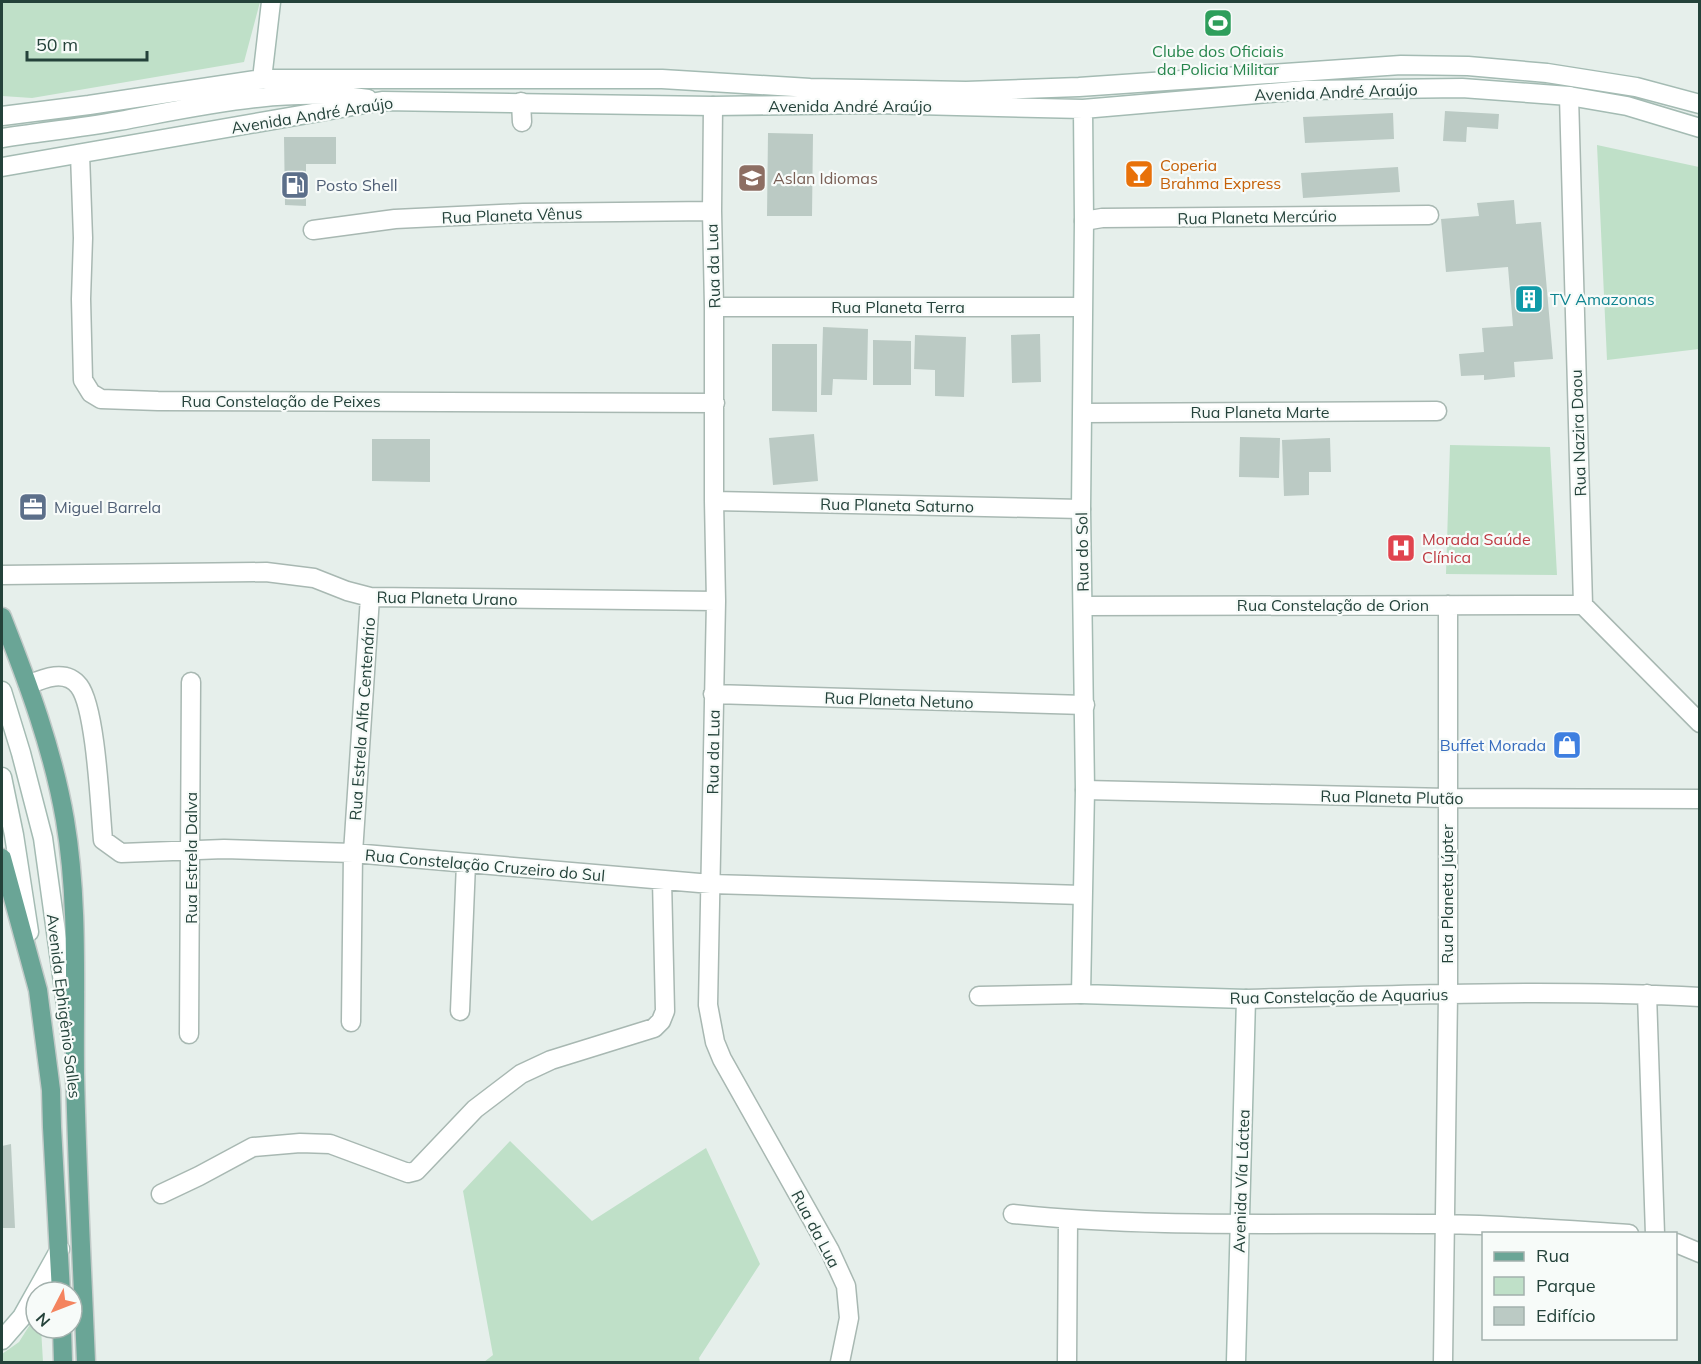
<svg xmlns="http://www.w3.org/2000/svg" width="1701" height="1364" font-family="Mulish,sans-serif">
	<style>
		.green { fill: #bfe0c8 }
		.building { fill: #bbcac4 }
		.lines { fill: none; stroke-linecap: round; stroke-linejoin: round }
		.street-casing { stroke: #a8b8b2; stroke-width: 21 }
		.secondary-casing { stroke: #a4bbb3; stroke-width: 21 }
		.primary-casing { stroke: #c2cac8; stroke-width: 21 }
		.street { stroke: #fff; stroke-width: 18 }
		.secondary { stroke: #fff; stroke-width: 18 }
		.primary { stroke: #6aa596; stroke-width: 18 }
		.labels { text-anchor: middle; stroke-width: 4.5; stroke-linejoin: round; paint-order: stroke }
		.leisure-label { font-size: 16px; fill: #27864d; stroke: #f7fbf9 }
		.street-label { font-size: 16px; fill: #24423a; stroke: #f7fbf9 }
		.food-label { font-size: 16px; fill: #c56008; stroke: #f7fbf9; text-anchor: start }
		.education-label { font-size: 16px; fill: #785e54; stroke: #f7fbf9; text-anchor: start }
		.service-label { font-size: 16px; fill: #4e5e75; stroke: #f7fbf9; text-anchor: start }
		.culture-label { font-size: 16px; fill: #0d838f; stroke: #f7fbf9; text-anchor: start }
		.health-label { font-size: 16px; fill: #be3a42; stroke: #f7fbf9; text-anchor: start }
		.shop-label { font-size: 16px; fill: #366cbe; stroke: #f7fbf9; text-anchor: end }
	</style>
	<rect width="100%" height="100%" fill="#e6efeb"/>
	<path class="green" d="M2,2H260L244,62L32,98L2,96Z
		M1597,145L1699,167V349L1607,360Z
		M1450,445L1550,447L1557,575L1446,574Z
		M510,1141L592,1221L706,1148L760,1264L699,1358L700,1362H484L493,1355L463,1191Z
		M36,1315V1328H41L43,1362H2V1354L19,1342Z"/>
	<path class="building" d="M1445,111L1499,114L1498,129L1467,127L1466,142L1443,141Z
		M1393,113L1394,139L1305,143L1303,117Z
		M768,133L813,134L812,216H767Z
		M284,137H336V164H306V206L285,205Z
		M1398,167L1400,192L1303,198L1301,173Z
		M1514,200L1516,224L1541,222L1553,359L1514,362L1515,377L1484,380V375L1461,376L1459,354L1484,352L1482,328L1513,326L1508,267L1446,272L1441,219L1479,216L1477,203Z
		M823,327L868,329L867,380L833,379L832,395H821Z
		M1040,334L1041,382L1012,383L1011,335Z
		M915,335L966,337L964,397L935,396V370L914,369Z
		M873,340L911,341V385H873Z
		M772,344H817V412L772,411Z
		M814,434L818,481L773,485L769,438Z
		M1240,437L1280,438L1279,478L1239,477Z
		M1330,438L1331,472H1309V495L1284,496L1282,440Z
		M372,439H430V482L372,481Z
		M11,1144L15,1228H2V1146Z"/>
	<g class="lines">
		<g class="street-casing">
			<path id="street" d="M1569,96L1583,605L1700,723
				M521,102L522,122
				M713,106L712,211L714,307V501L716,601L708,1005L715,1042L722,1059L830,1251L846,1286L849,1318L840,1362
				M80,154L83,238L81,299L83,380L91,393L101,399L158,401L715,403
				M1084,221L1102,218L1429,215
				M313,230L395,219L523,213L712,211
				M714,307H1082
				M1083,413L1437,411
				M714,501L1081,509
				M2,575L266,572L314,578L347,591L370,597L716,601
				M1083,606L1583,605
				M28,685C44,678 66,669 79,686C96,708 100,808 103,840L121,853L224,849L353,853L711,884L1082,895
				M713,694L1085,705
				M1085,790L1447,798L1700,799
				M1647,994L1655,1234
				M979,996L1081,994
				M1246,999C1397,995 1549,989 1700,997
				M460,1011L466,863
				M351,1022L353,853L370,597
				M189,1034L191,682
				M161,1194L199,1176L253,1147L300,1143L330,1144L408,1173L416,1171L475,1109L521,1074L551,1060L654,1028L661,1021L665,1011L662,880
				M1013,1214C1156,1229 1299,1222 1443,1224C1505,1225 1567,1230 1629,1234
				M1676,1243L1700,1253
				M1067,1362L1068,1220
				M1443,1362L1448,994V605"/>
		</g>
		<g class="secondary-casing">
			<path id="secondary" d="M262,79L271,2
				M1083,109L1084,221L1081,509L1085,790L1081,994L1246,999L1236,1362
				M2,116L89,105L262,79H662L810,88L966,91L1079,87L1401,65L1468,66L1547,73L1636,87L1700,104
				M2,138C41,132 80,128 119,121C201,106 285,86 368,99
				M2,167L382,101L713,106L876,104L1083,109L1305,90L1462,88L1569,96L1627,106L1700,128
				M2,691L21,753L43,838L70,1033
				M2,777L14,835L29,932
				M36,1292L60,1249
				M2,1340L22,1317L36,1292"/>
		</g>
		<g class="primary-casing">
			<path id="primary" d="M2,617C28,683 53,750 65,820C79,903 74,989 75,1073C77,1169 82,1266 86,1362
				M2,858L38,990L51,1090L52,1127L61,1292
				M62,1328L63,1362"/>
		</g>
		<use href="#street" class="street"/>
		<use href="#secondary" class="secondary"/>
		<use href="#primary" class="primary"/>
	</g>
	<defs>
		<g id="stadium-square" transform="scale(1.5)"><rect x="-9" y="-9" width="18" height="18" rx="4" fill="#2e9e5b" stroke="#f7fbf9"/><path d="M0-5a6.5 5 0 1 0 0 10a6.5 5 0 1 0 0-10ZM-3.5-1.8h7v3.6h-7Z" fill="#fff"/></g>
		<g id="bar-square" transform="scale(1.5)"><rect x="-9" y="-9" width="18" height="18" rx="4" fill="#e8710a" stroke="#f7fbf9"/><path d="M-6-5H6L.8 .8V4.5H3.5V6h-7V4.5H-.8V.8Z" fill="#fff"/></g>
		<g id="school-square" transform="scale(1.5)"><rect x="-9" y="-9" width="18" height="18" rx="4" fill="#8d6e63" stroke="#f7fbf9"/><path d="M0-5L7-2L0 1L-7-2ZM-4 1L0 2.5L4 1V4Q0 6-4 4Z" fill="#fff"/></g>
		<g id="fuel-square" transform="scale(1.5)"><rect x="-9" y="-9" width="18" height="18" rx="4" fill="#5c6f8a" stroke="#f7fbf9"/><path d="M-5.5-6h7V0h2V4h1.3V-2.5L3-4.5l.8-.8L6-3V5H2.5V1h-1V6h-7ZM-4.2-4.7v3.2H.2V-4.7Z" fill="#fff"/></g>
		<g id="building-square" transform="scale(1.5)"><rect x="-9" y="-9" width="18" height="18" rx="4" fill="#0f9aa8" stroke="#f7fbf9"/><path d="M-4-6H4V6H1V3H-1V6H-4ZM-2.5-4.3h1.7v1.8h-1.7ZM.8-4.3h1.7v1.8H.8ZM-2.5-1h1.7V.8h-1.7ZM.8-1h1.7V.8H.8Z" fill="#fff"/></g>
		<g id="office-square" transform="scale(1.5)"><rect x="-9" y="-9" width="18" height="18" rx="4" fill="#5c6f8a" stroke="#f7fbf9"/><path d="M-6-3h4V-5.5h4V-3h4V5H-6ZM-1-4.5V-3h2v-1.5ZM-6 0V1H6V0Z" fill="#fff"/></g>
		<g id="hospital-square" transform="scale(1.5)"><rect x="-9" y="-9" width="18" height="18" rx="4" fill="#e0444e" stroke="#f7fbf9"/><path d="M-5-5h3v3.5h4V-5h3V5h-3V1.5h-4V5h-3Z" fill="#fff"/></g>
		<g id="shop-square" transform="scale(1.5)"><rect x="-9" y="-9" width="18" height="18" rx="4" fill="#3f7fe0" stroke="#f7fbf9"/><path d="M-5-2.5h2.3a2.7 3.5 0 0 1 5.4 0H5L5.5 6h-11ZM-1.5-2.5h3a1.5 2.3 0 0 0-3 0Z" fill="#fff"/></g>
	</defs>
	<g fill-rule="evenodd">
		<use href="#stadium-square" x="1218" y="23"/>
		<use href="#bar-square" x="1139" y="174"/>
		<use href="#school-square" x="752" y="178"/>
		<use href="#fuel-square" x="295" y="185"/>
		<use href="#building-square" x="1529" y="299"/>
		<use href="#office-square" x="33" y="507"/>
		<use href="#hospital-square" x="1401" y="548"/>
		<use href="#shop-square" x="1567" y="745"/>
	</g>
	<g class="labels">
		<g class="leisure-label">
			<text x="1218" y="57">Clube dos Oficiais<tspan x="1218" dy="18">da Policia Militar</tspan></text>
		</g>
		<g class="street-label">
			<text transform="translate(1336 92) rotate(-2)" y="6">Avenida André Araújo</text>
			<text x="850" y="112">Avenida André Araújo</text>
			<text transform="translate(312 115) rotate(-9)" y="6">Avenida André Araújo</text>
			<text transform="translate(512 215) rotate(-2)" y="6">Rua Planeta Vênus</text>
			<text transform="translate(1257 217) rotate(-1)" y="6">Rua Planeta Mercúrio</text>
			<text transform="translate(713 266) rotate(-92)" y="6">Rua da Lua</text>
			<text x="898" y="313">Rua Planeta Terra</text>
			<text x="281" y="407">Rua Constelação de Peixes</text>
			<text x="1260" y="418">Rua Planeta Marte</text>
			<text transform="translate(1578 433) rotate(-92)" y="6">Rua Nazira Daou</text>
			<text transform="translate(897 505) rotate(1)" y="6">Rua Planeta Saturno</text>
			<text transform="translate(1082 552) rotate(-91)" y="6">Rua do Sol</text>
			<text transform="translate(447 598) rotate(1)" y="6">Rua Planeta Urano</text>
			<text x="1333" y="611">Rua Constelação de Orion</text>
			<text transform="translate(899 700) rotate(2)" y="6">Rua Planeta Netuno</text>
			<text transform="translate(362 719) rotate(-86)" y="6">Rua Estrela Alfa Centenário</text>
			<text transform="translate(713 752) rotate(-89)" y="6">Rua da Lua</text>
			<text transform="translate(1392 797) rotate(1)" y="6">Rua Planeta Plutão</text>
			<text transform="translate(191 858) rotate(-90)" y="6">Rua Estrela Dalva</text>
			<text transform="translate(485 865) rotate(5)" y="6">Rua Constelação Cruzeiro do Sul</text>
			<text transform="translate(1447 894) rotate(-90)" y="6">Rua Planeta Júpter</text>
			<text transform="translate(1339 996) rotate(-1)" y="6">Rua Constelação de Aquarius</text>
			<text transform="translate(64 1006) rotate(83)" y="6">Avenida Ephigênio Salles</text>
			<text transform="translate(1241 1181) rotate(-88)" y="6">Avenida Vía Láctea</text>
			<text transform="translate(816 1229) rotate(62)" y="6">Rua da Lua</text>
		</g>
		<g class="food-label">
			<text x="1160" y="171">Coperia<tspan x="1160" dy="18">Brahma Express</tspan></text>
		</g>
		<g class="education-label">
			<text x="773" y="184">Aslan Idiomas</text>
		</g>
		<g class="service-label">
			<text x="316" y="191">Posto Shell</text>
			<text x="54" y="513">Miguel Barrela</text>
		</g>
		<g class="culture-label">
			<text x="1550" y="305">TV Amazonas</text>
		</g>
		<g class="health-label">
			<text x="1422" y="545">Morada Saúde<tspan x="1422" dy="18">Clínica</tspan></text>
		</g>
		<g class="shop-label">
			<text x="1546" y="751">Buffet Morada</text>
		</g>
	</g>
	<rect width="1701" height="1364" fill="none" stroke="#24423a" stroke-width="6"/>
	<rect x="1482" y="1232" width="195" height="108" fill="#f7fbf9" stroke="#a3b1ad" stroke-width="1.5"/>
	<rect x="1494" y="1252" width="30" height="9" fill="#6aa596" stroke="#a3b1ad" stroke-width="1.5"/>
	<text x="1536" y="1262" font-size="18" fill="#24423a">Rua</text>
	<rect x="1494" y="1277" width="30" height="18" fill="#bfe0c8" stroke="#a3b1ad" stroke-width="1.5"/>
	<text x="1536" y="1292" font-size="18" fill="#24423a">Parque</text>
	<rect x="1494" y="1307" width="30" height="18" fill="#bbcac4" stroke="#a3b1ad" stroke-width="1.5"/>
	<text x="1536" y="1322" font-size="18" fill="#24423a">Edifício</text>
	<g transform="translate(54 1310) rotate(228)"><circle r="28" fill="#f7fbf9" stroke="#a3b1ad" stroke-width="1.5"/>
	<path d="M0-4.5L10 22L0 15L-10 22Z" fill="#f4845f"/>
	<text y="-9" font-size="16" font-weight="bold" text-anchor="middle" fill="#24423a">N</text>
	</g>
	<path d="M27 51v9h120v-9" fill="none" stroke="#24423a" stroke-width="3"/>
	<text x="36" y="51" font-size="18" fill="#24423a" stroke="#f7fbf9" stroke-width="4.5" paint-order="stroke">50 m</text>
</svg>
